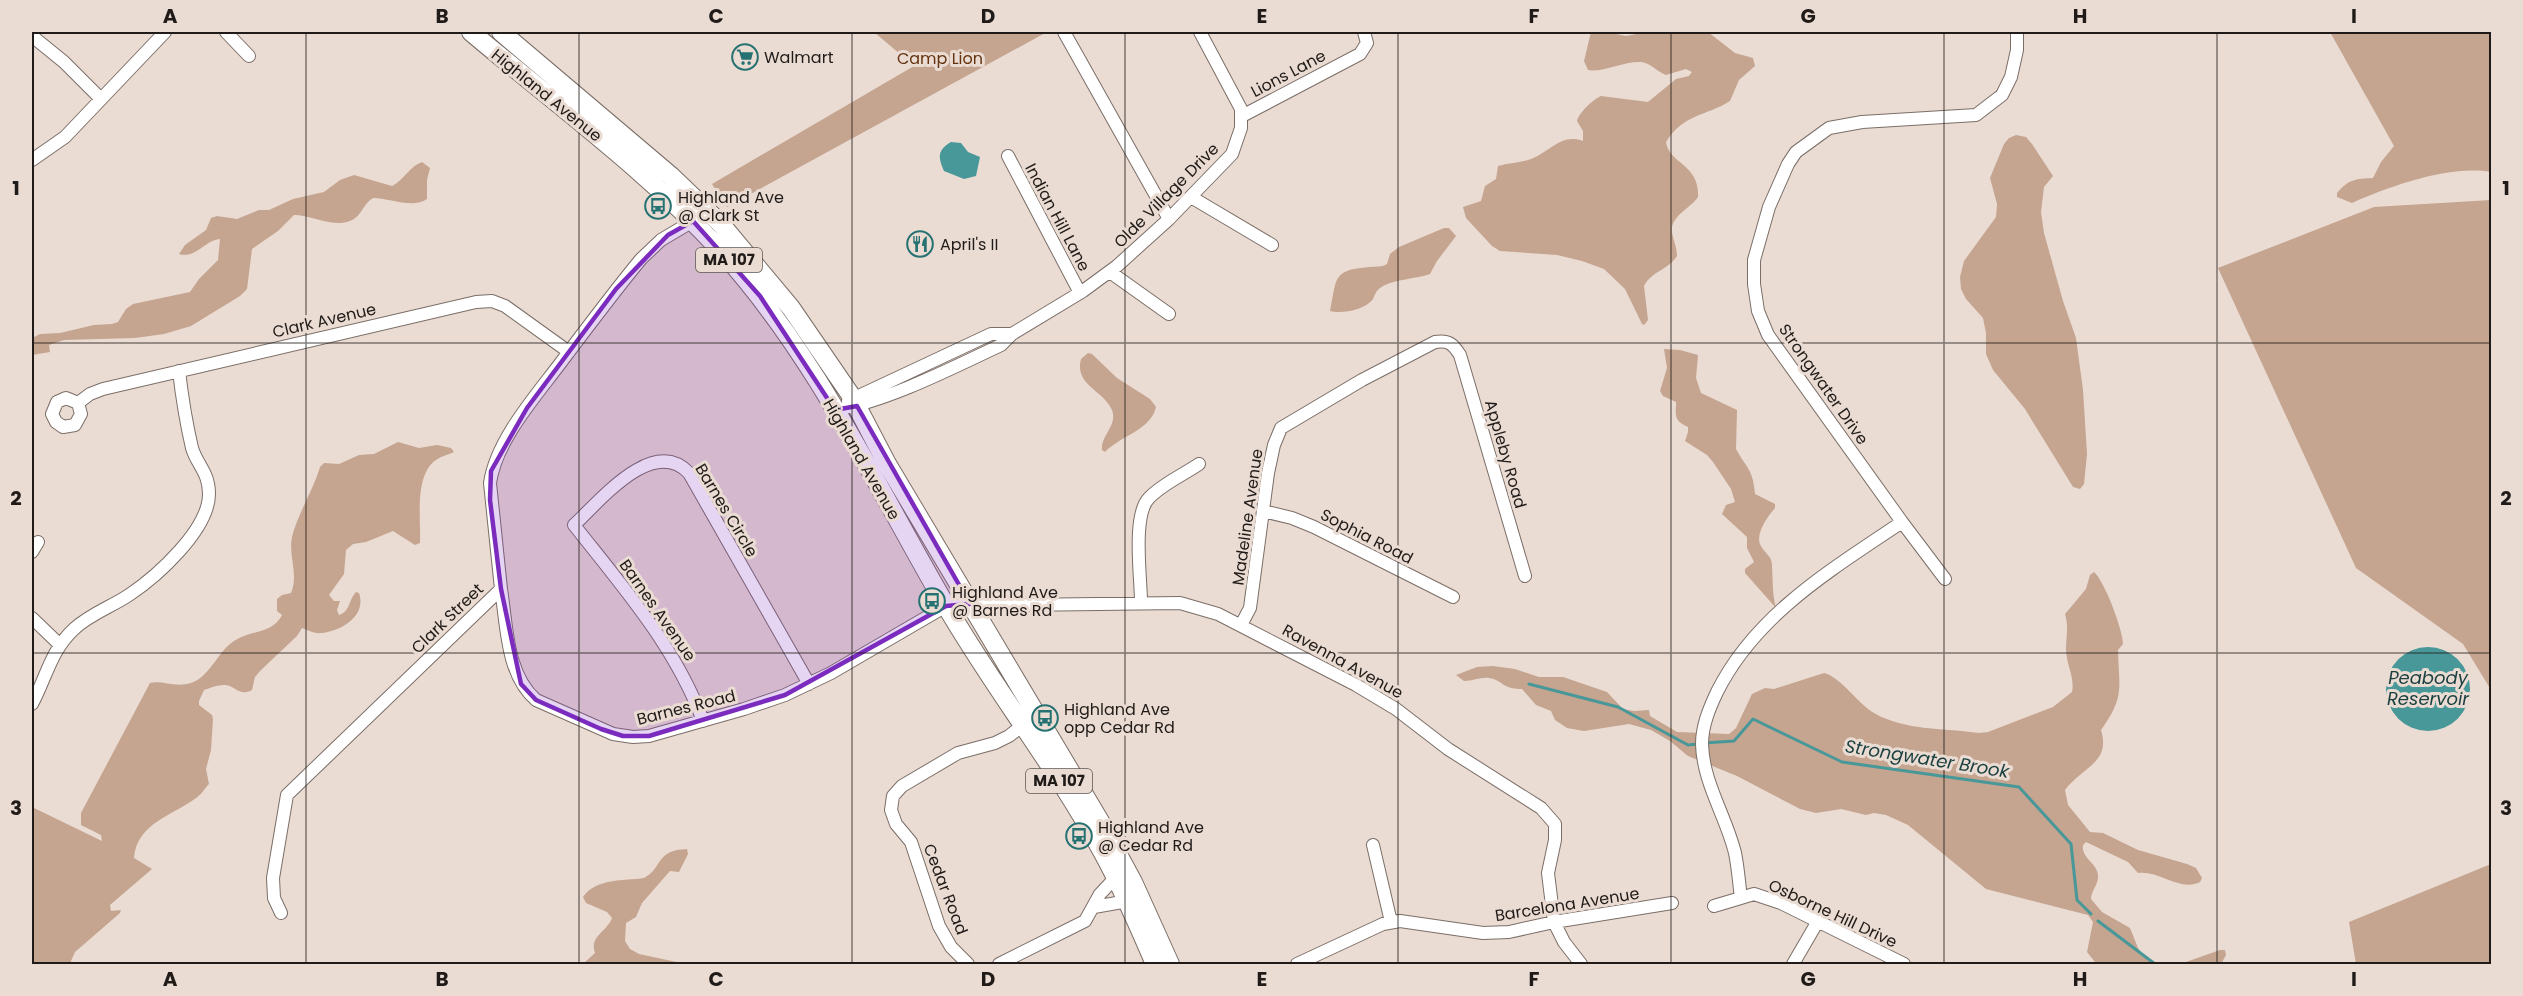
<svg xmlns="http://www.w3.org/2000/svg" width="2523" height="996" font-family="Poppins,sans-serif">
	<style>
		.green { fill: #c5a490 }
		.water { fill: #489899 }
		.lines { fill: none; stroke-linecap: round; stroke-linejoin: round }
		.stream { stroke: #489899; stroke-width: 3 }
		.minor-casing { stroke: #7b6e67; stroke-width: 14 }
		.primary-casing { stroke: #7b6e67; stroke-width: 20 }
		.minor { stroke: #fff; stroke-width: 12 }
		.primary { stroke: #fff; stroke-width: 18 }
		.marked { fill: #7b2cbf; fill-opacity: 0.2; stroke: #7b2cbf; stroke-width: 4.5; stroke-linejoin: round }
		.grid { fill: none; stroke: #201b18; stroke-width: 1.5; stroke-opacity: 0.55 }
		.labels { text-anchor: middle; stroke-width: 6; stroke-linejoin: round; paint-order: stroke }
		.shield { fill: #eadcd3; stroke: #5d5550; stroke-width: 1.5 }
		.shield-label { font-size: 15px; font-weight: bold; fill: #201b18 }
		.poi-label { font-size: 16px; fill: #201b18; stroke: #eadcd3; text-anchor: start }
		.park-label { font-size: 16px; fill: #65330f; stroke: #eadcd3 }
		.street-label { font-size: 16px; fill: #201b18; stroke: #eadcd3 }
		.water-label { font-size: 18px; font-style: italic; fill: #193f3f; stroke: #eadcd3 }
		.neatline { fill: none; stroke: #201b18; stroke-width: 2 }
		.grid-label { font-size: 20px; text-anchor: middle; font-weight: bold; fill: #201b18 }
	</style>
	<rect width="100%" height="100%" fill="#eadcd3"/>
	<path class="green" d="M874,32H1047L727,207L712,184L914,66Z
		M1591,32H1606L1626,36L1647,32H1708L1735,53L1753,58L1755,66L1739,80L1730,101C1707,116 1684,113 1666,142C1669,164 1700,164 1698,197C1691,208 1670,216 1672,232C1673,240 1677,247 1677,256C1668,270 1652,271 1644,286L1648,320L1644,325L1642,324L1625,289L1604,269L1582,261L1557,255L1500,251L1492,246L1466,218L1463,207L1481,201L1485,186L1496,179L1498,166C1509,163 1520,163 1531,159C1550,152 1561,133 1583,141V131L1577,121C1579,113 1592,100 1601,96L1648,102L1676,79L1689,76L1692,72L1686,69L1666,75C1657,72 1651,63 1641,62C1624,61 1602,73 1588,70L1584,61Z
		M2330,32H2491V172C2449,165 2391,186 2352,203L2337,197V193C2349,179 2355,179 2373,178L2381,162L2394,146Z
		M2016,135L2026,137L2032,144L2053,176L2044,187L2041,212L2044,233L2063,301L2076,338L2083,390L2087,454L2084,484L2080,489L2073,487L2025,409L1993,370L1986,354V333L1983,318L1966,299L1961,289L1960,277L1964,261L1996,217L1997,204L1990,178L2004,144L2009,138Z
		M422,162L430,168L427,180V199C413,209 389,198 373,198C364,203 362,214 354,219C337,230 312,215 294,215L278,231L252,249L247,289L240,296L191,326L164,334L135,338L64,340L49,345L50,352L32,355V338L40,334L60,333L94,325L112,324L118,322L126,309L133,304L190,292L199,279L218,260L220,239C205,240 196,259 179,254L185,245L206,230L211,218L217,216L237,219L259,210H269L293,199L324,192L340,180L354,175L392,186C404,180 410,166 422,162Z
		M2491,200H2492L2491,690L2463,644L2356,568L2218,268L2374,207Z
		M1444,228H1449L1456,236L1437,261L1430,274C1415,279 1398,279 1385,285C1377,289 1376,292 1373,299C1365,310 1342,314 1330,311C1337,278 1332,270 1369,267C1376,266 1381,268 1387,264L1390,254L1399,247Z
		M1664,349L1680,350L1698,355L1696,378L1701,393L1737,410L1736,449C1747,469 1753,469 1755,494L1775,504V508C1768,516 1754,535 1761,546C1765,554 1772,555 1772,566C1773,581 1772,593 1776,608L1745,573V569L1754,562L1747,548V537L1722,514L1726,505L1735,502L1731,489L1713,462L1707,455L1685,441L1688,432V427C1673,420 1676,415 1676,402L1663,396L1660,391L1667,368Z
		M1088,353L1092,354L1117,378L1150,399L1156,407C1151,430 1120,436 1105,452L1102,450C1100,436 1118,426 1112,410C1103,390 1074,385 1081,359Z
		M398,442L419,448L437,445L451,448L454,452C448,455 441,456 436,460C414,475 421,520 420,543L415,545L393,531L366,542L353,544L346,550L344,574L329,595L334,601H340L337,610L339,615C350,612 349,599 356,592L359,593C367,616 341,631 321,633C314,634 308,630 302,628L297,636L260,671L255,677L252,690C239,697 235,685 224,685C217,685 210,688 204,690L199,701V705L212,715L213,719L211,750L206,769L209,784C204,789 202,794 196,798C172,816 137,823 134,858L152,869L110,905L111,911L121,910L120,913L75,952L71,961V964H32L34,957L32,958V807L102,841L101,835L81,825V813L150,683C162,680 175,688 191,683C211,676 217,652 234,641C250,630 273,634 282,615L277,611V599L282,595L291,593C299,574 288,556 292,537C298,513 313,491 320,467L324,463L339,464L359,455L374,454Z
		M2094,572C2104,580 2123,630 2123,644L2118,650C2119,688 2125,697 2101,730C2111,763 2082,767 2065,790L2068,805L2090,832L2103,833L2138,850L2187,864L2196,868L2202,878L2200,882C2180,892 2159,870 2138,873L2128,862L2086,842L2083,845C2081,858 2097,863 2098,875C2099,884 2091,891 2091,899L2102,912L2130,928L2138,948L2142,954L2154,962L2183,963L2220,950H2225L2226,955L2221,964H2094L2095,962L2087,952L2093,922L2088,915L1986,889L1908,825L1886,815L1874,813L1866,815L1841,809L1816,813L1800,809L1737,776L1688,756L1670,741L1651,730L1629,724L1584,731L1567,728L1555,720L1551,711L1536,705L1522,689C1501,689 1503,680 1489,678C1481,677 1473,681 1464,681L1456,675L1477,667L1493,666L1515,669L1539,677H1563L1607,692L1623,709L1634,711L1649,710L1650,716L1677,732L1729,734L1736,728L1752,694L1765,688L1774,689L1824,673C1841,677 1858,704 1874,713C1905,731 1945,728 1979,733L1988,732L2053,707L2072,692C2075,677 2066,664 2066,649C2066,636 2069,627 2065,614L2086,589L2090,575Z
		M687,849L688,854L679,872L670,871L642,903L636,917L626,923L625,941L630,949L639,954L686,964H583L595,953C589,936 607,932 612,918L607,912L586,903L583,897C596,878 624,881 644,878C663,868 655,850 687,849Z
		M2491,864V964H2356L2349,922Z"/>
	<path class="water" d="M951,142L961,143L968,152L980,157L976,176L964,179L944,171C938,158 937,150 951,142Z
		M2386 689a42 42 0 1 1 84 0a42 42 0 1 1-84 0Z"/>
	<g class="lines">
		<path class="stream" d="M1529,684L1618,707L1688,745L1698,744
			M1704,743L1734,741L1753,719L1842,762L2019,787L2071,844L2077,900L2091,914
			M2098,921L2155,964"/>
		<g class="minor-casing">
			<path id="minor" d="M226,32L249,56
				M1064,32L1169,219
				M32,36L64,62L101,99
				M1242,116L1360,54L1367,43L1364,32
				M1008,156L1080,293
				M32,160L65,137L165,32
				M1191,197L1272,245
				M1110,272L1169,314
				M848,401L991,334H1012
				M78,403L66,398L57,402L52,414L56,422L63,427L75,425L81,414L78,403L90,394L103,389L476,302L492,301L505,306L569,352
				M835,410C888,401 952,368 1001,345L1012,334L1083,291L1117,266L1169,219L1232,154L1241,128V109L1200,32
				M1263,511L1292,518L1314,527L1453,597
				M32,552L38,542
				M1945,579L1902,522L1768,335L1758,311L1754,284V260L1769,207L1788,164L1796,152L1829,128L1862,122L1976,115L2002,95L2011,77L2017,50V32
				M501,589C507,626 506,674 536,700L613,734L633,737L649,736L744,709L785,695L831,673L946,606L1180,603L1218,614L1356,685L1396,709L1448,749L1541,808L1555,824V840L1548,873L1554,922L1564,942L1581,964
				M1141,602C1141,578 1132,515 1149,498C1162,484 1183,475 1199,464
				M32,618L59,644
				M1241,625L1250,608L1268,473L1274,445L1281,428L1362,380L1435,342C1449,340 1453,344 1460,355L1525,576
				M32,704C46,678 51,650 74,629C90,614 111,607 129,595C156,577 209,530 209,494C209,472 197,465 192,448C186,422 182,397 179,371
				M703,721C675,646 623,587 574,525C600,501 653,435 689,473L809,684
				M1373,845L1391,922
				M1741,898C1739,883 1738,867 1735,853C1726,816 1703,783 1702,744C1702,726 1709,709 1717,692C1756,614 1831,570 1902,522
				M1714,906L1754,894L1781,903L1904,964
				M1094,907L1128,901
				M281,913L274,898L273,878L287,795L501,589L490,483C496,441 534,398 559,365C586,329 613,293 641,259L661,240L693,221
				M968,964L951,947L939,926L911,842L896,824L891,810L893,796L902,786L958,753L995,743L1009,736L1023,725
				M999,964L1085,921L1100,894L1116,877
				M1297,964L1383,924L1400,921L1483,933L1509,932L1554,922L1672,903
				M1793,964L1818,921"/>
		</g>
		<g class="primary-casing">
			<path id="primary" d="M471,32C556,104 647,170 723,253C816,356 876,485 945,604C994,689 1056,766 1103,853C1123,889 1139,927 1155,964
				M501,32L671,176L720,223L791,308L852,397L886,462L1101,823L1133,882L1170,964"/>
		</g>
		<use href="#minor" class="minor"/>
		<use href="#primary" class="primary"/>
	</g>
	<path class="marked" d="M693,221L760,296L835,410L857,406L970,604L946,606L785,695L649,736H623L601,729L536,700L521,684L501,589L490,500L491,471L527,408L616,289L668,235Z"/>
	<path class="grid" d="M306,32V964M579,32V964M852,32V964M1125,32V964M1398,32V964M1671,32V964M1944,32V964M2217,32V964M32,343H2492M32,653H2492"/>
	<defs>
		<g id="supermarket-ring" transform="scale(1.35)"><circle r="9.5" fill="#eadcd3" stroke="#267172" stroke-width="1.5"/><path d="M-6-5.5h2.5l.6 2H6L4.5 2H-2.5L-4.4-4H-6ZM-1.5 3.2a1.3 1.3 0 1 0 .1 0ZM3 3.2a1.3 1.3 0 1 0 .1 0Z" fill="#267172"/></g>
		<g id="bus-ring" transform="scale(1.35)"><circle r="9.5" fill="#eadcd3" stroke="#267172" stroke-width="1.5"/><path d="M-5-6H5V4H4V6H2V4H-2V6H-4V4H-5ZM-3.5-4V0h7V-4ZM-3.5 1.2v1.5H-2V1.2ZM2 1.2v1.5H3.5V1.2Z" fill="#267172"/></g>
		<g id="restaurant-ring" transform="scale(1.35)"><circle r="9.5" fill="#eadcd3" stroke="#267172" stroke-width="1.5"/><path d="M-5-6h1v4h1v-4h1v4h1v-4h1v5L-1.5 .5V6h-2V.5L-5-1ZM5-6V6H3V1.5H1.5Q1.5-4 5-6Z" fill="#267172"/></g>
	</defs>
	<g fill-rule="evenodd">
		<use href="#supermarket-ring" x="745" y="57"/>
		<use href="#bus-ring" x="658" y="206"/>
		<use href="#restaurant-ring" x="920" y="244"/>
		<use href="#bus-ring" x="932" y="601"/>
		<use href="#bus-ring" x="1045" y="718"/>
		<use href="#bus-ring" x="1079" y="836"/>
	</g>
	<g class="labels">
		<g class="shield">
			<rect x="696" y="248" width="66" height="24" rx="4.5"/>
			<rect x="1026" y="769" width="66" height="24" rx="4.5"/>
		</g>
		<g class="shield-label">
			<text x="729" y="265">MA 107</text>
			<text x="1059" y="786">MA 107</text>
		</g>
		<g class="poi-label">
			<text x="764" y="63">Walmart</text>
			<text x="678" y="203">Highland Ave<tspan x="678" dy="18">@ Clark St</tspan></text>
			<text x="940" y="250">April's II</text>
			<text x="952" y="598">Highland Ave<tspan x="952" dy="18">@ Barnes Rd</tspan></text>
			<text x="1064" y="715">Highland Ave<tspan x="1064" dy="18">opp Cedar Rd</tspan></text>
			<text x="1098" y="833">Highland Ave<tspan x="1098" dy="18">@ Cedar Rd</tspan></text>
		</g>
		<g class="park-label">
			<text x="940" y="64">Camp Lion</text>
		</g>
		<g class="street-label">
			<text transform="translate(1288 73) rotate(-28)" y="6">Lions Lane</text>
			<text transform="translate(547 95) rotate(39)" y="6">Highland Avenue</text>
			<text transform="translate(1166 195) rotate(-45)" y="6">Olde Village Drive</text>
			<text transform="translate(1058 217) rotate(62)" y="6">Indian Hill Lane</text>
			<text transform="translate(324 320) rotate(-13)" y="6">Clark Avenue</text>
			<text transform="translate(1824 384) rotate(55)" y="6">Strongwater Drive</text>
			<text transform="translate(1506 454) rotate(74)" y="6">Appleby Road</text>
			<text transform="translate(862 459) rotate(60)" y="6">Highland Avenue</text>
			<text transform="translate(727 510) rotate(59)" y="6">Barnes Circle</text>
			<text transform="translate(1247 517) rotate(-82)" y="6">Madeline Avenue</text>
			<text transform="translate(1367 536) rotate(27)" y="6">Sophia Road</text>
			<text transform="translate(658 610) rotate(55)" y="6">Barnes Avenue</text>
			<text transform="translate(447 618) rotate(-44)" y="6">Clark Street</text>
			<text transform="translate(1343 661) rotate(29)" y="6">Ravenna Avenue</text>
			<text transform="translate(686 707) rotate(-14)" y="6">Barnes Road</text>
			<text transform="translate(946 889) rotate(69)" y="6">Cedar Road</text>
			<text transform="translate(1567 904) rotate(-9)" y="6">Barcelona Avenue</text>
			<text transform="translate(1833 913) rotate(25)" y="6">Osborne Hill Drive</text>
		</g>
		<g class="water-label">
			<text x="2428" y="684">Peabody<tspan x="2428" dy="21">Reservoir</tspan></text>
			<text transform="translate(1927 759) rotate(9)" y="6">Strongwater Brook</text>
		</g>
	</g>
	<rect width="2523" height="996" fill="none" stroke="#eadcd3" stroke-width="66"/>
	<rect x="33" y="33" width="2457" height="930" class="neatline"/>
	<g class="grid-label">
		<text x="170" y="23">A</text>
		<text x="442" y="23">B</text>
		<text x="716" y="23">C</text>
		<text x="988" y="23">D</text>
		<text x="1262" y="23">E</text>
		<text x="1534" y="23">F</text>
		<text x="1808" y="23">G</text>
		<text x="2080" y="23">H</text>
		<text x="2354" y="23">I</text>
		<text x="16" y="195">1</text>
		<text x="2506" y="195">1</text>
		<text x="16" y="505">2</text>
		<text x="2506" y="505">2</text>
		<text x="16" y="815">3</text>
		<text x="2506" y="815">3</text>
		<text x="170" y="986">A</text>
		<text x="442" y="986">B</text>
		<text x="716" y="986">C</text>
		<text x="988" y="986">D</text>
		<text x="1262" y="986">E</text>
		<text x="1534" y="986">F</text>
		<text x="1808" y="986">G</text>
		<text x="2080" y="986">H</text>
		<text x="2354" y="986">I</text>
	</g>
</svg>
